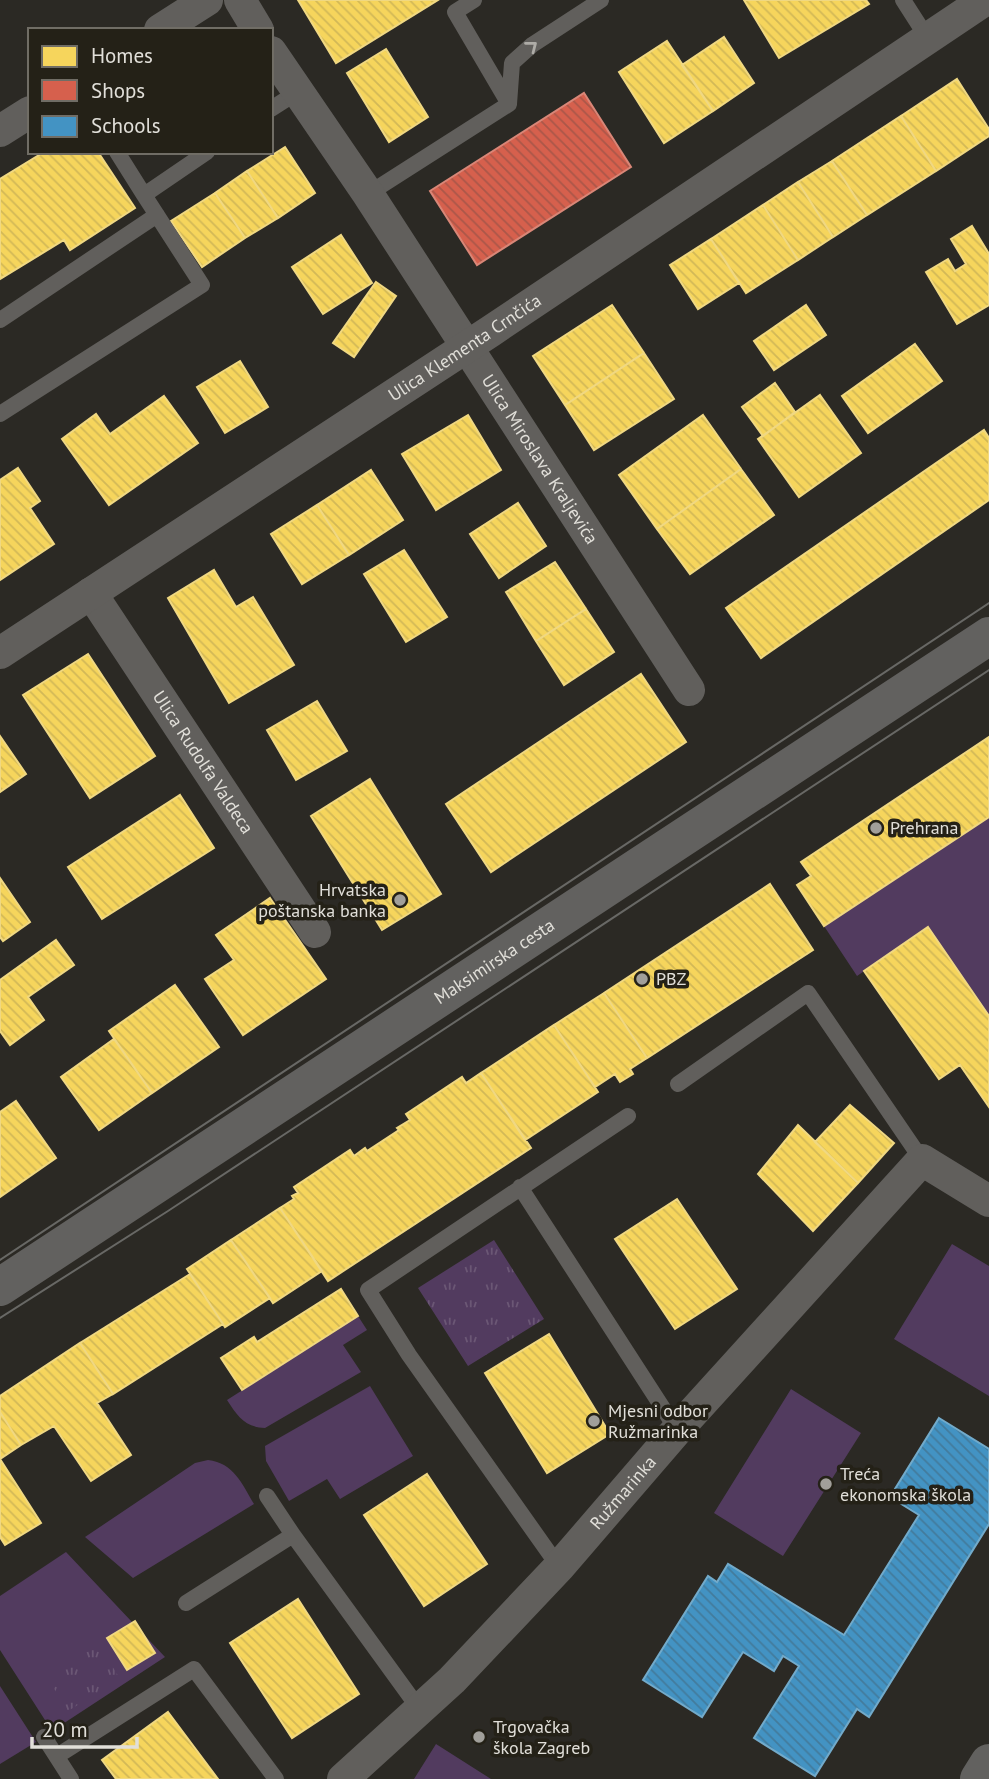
<svg xmlns="http://www.w3.org/2000/svg" width="989" height="1779" font-family="'PT Sans',sans-serif">
	<style>
		.grass { fill: #523b5f }
		.park { fill: url(#park-tufts) }
		.homes { fill: url(#homes-back-hatch); stroke: #f0d882; stroke-width: 2 }
		.shops { fill: url(#shops-back-hatch); stroke: #d98677; stroke-width: 2 }
		.schools { fill: url(#schools-back-hatch); stroke: #72aaca; stroke-width: 2 }
		.lines { fill: none; stroke-linecap: round; stroke-linejoin: round }
		.lane { stroke: #615f5c; stroke-width: 16 }
		.street { stroke: #615f5c; stroke-width: 32 }
		.secondary { stroke: #62615f; stroke-width: 38 }
		.tram { stroke: #686865; stroke-width: 2 }
		.oneway { stroke: #aeaca7 }
		.poi-dot { fill: #a19f9a; stroke: #242117; stroke-width: 2.5 }
		.labels { text-anchor: middle; stroke-width: 7; stroke-linejoin: round; paint-order: stroke }
		.street-label { font-size: 18px; fill: #e1dfd9; stroke: #242117 }
		.poi-label { font-size: 18px; fill: #e1dfd9; stroke: #242117; text-anchor: start }
	</style>
	<defs>
		<pattern id="park-tufts" width="24" height="20" patternUnits="userSpaceOnUse" patternTransform="scale(1.75)"><rect width="24" height="20" fill="#523b5f"/><path d="M3 7l-1-3M5 7V3M7 7l1-3M15 17l-1-3M17 17v-4M19 17l1-3" fill="none" stroke="#6b5775"/></pattern>
		<pattern id="homes-back-hatch" width="6" height="6" patternUnits="userSpaceOnUse" patternTransform="scale(1.75)"><rect width="6" height="6" fill="#f6d55c"/><path d="M-1 5l2 2M0 0l6 6M5-1l2 2" fill="none" stroke="#d2b857"/></pattern>
		<pattern id="shops-back-hatch" width="6" height="6" patternUnits="userSpaceOnUse" patternTransform="scale(1.75)"><rect width="6" height="6" fill="#d6604d"/><path d="M-1 5l2 2M0 0l6 6M5-1l2 2" fill="none" stroke="#aa5749"/></pattern>
		<pattern id="schools-back-hatch" width="6" height="6" patternUnits="userSpaceOnUse" patternTransform="scale(1.75)"><rect width="6" height="6" fill="#4393c3"/><path d="M-1 5l2 2M0 0l6 6M5-1l2 2" fill="none" stroke="#437b9c"/></pattern>
	</defs>
	<rect width="100%" height="100%" fill="#2b2924"/>
	<path class="grass" d="M989,817V1016L928,927L857,976L824,926Z
		M952,1244L989,1266V1396L894,1339Z
		M358,1316L367,1330L343,1345L361,1372L265,1428C245,1427 238,1417 227,1400Z
		M370,1386L413,1456L340,1499L327,1479L289,1501L266,1461L265,1446Z
		M791,1389L861,1433L783,1556L714,1513Z
		M208,1460C234,1463 242,1484 254,1504L133,1578L85,1537L195,1463Z
		M66,1552L165,1657L52,1731L0,1650V1596Z
		M0,1686L36,1742L0,1764Z
		M436,1744L491,1779H414Z"/>
	<path class="park" d="M494,1240L544,1319L468,1366L418,1288Z
		M97,1641L120,1679L68,1711L45,1674Z"/>
	<path class="homes" d="M298,0H438L336,63Z
		M744,0H866L869,4L779,58Z
		M724,37L754,83L713,111L682,65Z
		M667,41L713,111L664,143L619,72Z
		M386,49L428,117L389,142L347,73Z
		M957,79L989,129V136L936,171L901,116Z
		M901,116L936,171L867,215L832,161Z
		M285,147L315,193L278,218L247,171Z
		M44,152H98L135,208L70,250L64,240L0,279V179Z
		M832,161L867,215L833,237L798,182Z
		M247,171L278,218L245,238L215,193Z
		M798,182L833,237L798,260L763,205Z
		M215,193L245,238L202,267L171,221Z
		M763,205L798,260L746,293L711,239Z
		M972,226L989,254V305L957,324L926,272L948,259L955,271L966,264L951,239Z
		M341,235L372,283L323,314L292,267Z
		M711,239L739,283L698,309L670,265Z
		M376,282L396,296L354,357L333,343Z
		M612,305L644,353L565,405L533,356Z
		M806,305L826,335L774,370L754,341Z
		M915,344L942,381L868,433L842,396Z
		M644,353L674,399L594,450L565,405Z
		M240,361L268,407L225,433L197,387Z
		M775,383L795,412L763,436L742,407Z
		M820,395L861,453L799,497L758,439Z
		M164,396L198,443L109,505L62,439L96,414L110,434Z
		M468,415L501,470L436,510L402,454Z
		M703,415L741,469L657,529L619,475Z
		M984,430L989,438V500L761,658L726,608Z
		M18,468L40,501L30,508L54,544L0,580V480Z
		M741,469L774,515L690,574L657,529Z
		M371,470L403,520L349,555L317,505Z
		M518,503L546,546L499,578L470,534Z
		M317,505L349,555L302,584L271,534Z
		M404,550L447,617L406,642L364,574Z
		M555,562L586,609L536,641L506,592Z
		M214,570L236,607L253,597L294,665L229,703L168,598Z
		M586,609L614,652L564,685L536,641Z
		M88,654L155,756L90,798L23,695Z
		M641,674L686,742L491,872L446,804Z
		M317,701L347,751L296,780L267,730Z
		M0,736L26,774L0,792Z
		M989,737V817L824,926L797,885L811,876L801,862Z
		M370,779L441,894L382,930L311,816Z
		M180,795L214,848L102,919L68,867Z
		M0,878L30,922L3,941L0,937Z
		M770,884L813,950L647,1058L604,993Z
		M270,898L326,979L243,1035L205,979L234,960L216,935Z
		M928,927L989,1016V1107L960,1065L939,1079L864,971Z
		M56,940L74,965L28,997L44,1020L10,1045L0,1031V980Z
		M175,985L219,1047L152,1093L109,1031Z
		M604,993L647,1058L630,1069L633,1074L620,1082L615,1074L595,1087L554,1025Z
		M554,1025L598,1092L525,1140L481,1073Z
		M114,1039L152,1093L99,1130L61,1077Z
		M481,1073L531,1148L328,1281L280,1208L294,1199L292,1196L298,1193L294,1187L350,1150L354,1156L365,1148L367,1151L399,1130L397,1128L410,1120L406,1114L462,1077L466,1083Z
		M16,1101L56,1158L0,1197V1112Z
		M850,1105L894,1143L858,1183L815,1142Z
		M798,1125L858,1183L813,1231L758,1174Z
		M677,1199L737,1289L675,1329L615,1239Z
		M280,1208L322,1271L273,1303L231,1240Z
		M231,1240L270,1298L225,1327L187,1269Z
		M190,1274L223,1324L113,1394L80,1343Z
		M341,1289L358,1316L242,1390L221,1358L254,1337L257,1342Z
		M549,1334L610,1434L547,1473L485,1373Z
		M80,1343L113,1394L97,1403L131,1455L91,1481L54,1426L21,1445L0,1412V1396Z
		M0,1412L21,1445L0,1459Z
		M0,1459L41,1523L5,1545L0,1537Z
		M427,1474L487,1564L424,1606L364,1515Z
		M298,1599L359,1694L292,1738L230,1643Z
		M135,1621L155,1653L127,1670L107,1638Z
		M168,1712L218,1779H116L102,1760Z"/>
	<path class="shops" d="M584,93L631,167L477,265L430,191Z"/>
	<path class="schools" d="M939,1418L989,1449V1524L869,1717L857,1709L815,1776L754,1738L799,1666L783,1656L774,1671L743,1652L702,1717L643,1680L708,1576L717,1582L728,1564L844,1635L919,1515L890,1497Z"/>
	<g class="lines">
		<path class="lane" d="M474,0L455,12L509,104
			M903,0L928,39
			M509,104L512,63L532,45L601,0
			M271,109L296,93
			M117,152L144,195L207,152
			M368,194L509,104
			M0,320L157,215
			M0,414L202,285L144,195
			M678,1084L808,993L922,1160
			M520,1187L677,1430
			M267,1496L293,1535
			M559,1567L409,1355L368,1290L628,1116
			M186,1603L293,1535L420,1710
			M44,1737L71,1779
			M57,1756L194,1669L276,1779"/>
		<g class="street">
			<path d="M240,0L258,30"/>
			<path d="M160,30L207,0"/>
			<path id="s1" d="M271,52L368,194L689,690"/>
			<path d="M0,131L30,112"/>
			<path id="s2" d="M91,593L315,932"/>
			<path id="s3" d="M0,653L491,331L985,0"/>
			<path id="s4" d="M343,1779L452,1680L559,1567L677,1430L922,1160L989,1201"/>
		</g>
		<g class="secondary">
			<path id="s5" d="M0,1287L989,636"/>
			<path d="M979,1779L989,1763"/>
		</g>
		<path class="tram" d="M0,1260L989,603
			M0,1318L168,1211L989,670"/>
	</g>
	<defs><path id="oneway-chevron" d="M-2-3.5L2.5 0L-2 3.5" fill="none" stroke-width="1.6" stroke-linecap="round" stroke-linejoin="round" transform="scale(1.75)"/></defs>
	<use class="oneway" href="#oneway-chevron" transform="translate(532 46) rotate(-38)"/>
	<g class="poi-dot">
		<circle cx="876" cy="828" r="7"/>
		<circle cx="400" cy="900" r="7"/>
		<circle cx="642" cy="979" r="7"/>
		<circle cx="594" cy="1421" r="7"/>
		<circle cx="826" cy="1484" r="7"/>
		<circle cx="479" cy="1737" r="7"/>
	</g>
	<g class="labels">
		<g class="street-label">
			<text dy="6" stroke="none"><textPath href="#s3" startOffset="556">Ulica Klementa Crnčića</textPath></text>
			<text dy="6" stroke="none"><textPath href="#s1" startOffset="488">Ulica Miroslava Kraljevića</textPath></text>
			<text dy="6" stroke="none"><textPath href="#s2" startOffset="203">Ulica Rudolfa Valdeca</textPath></text>
			<text dy="6" stroke="none"><textPath href="#s5" startOffset="592">Maksimirska cesta</textPath></text>
			<text dy="6" stroke="none"><textPath href="#s4" startOffset="401">Ružmarinka</textPath></text>
		</g>
		<g class="poi-label">
			<text x="890" y="834">Prehrana</text>
			<text x="386" y="896" text-anchor="end">Hrvatska<tspan x="386" dy="21">poštanska banka</tspan></text>
			<text x="656" y="985">PBZ</text>
			<text x="608" y="1417">Mjesni odbor<tspan x="608" dy="21">Ružmarinka</tspan></text>
			<text x="840" y="1480">Treća<tspan x="840" dy="21">ekonomska škola</tspan></text>
			<text x="493" y="1733">Trgovačka<tspan x="493" dy="21">škola Zagreb</tspan></text>
		</g>
	</g>
	<rect x="28" y="28" width="245" height="126" fill="#242117" stroke="#706d65" stroke-width="2"/>
	<rect x="42" y="46" width="35" height="21" fill="#f6d55c" stroke="#706d65" stroke-width="2"/>
	<text x="91" y="63" font-size="21" fill="#e1dfd9">Homes</text>
	<rect x="42" y="80" width="35" height="21" fill="#d6604d" stroke="#706d65" stroke-width="2"/>
	<text x="91" y="98" font-size="21" fill="#e1dfd9">Shops</text>
	<rect x="42" y="116" width="35" height="21" fill="#4393c3" stroke="#706d65" stroke-width="2"/>
	<text x="91" y="133" font-size="21" fill="#e1dfd9">Schools</text>
	<path d="M32 1737v10h105v-10" fill="none" stroke="#e1dfd9" stroke-width="3.5"/>
	<text x="42" y="1737" font-size="21" fill="#e1dfd9" stroke="#242117" stroke-width="5" paint-order="stroke">20 m</text>
</svg>
